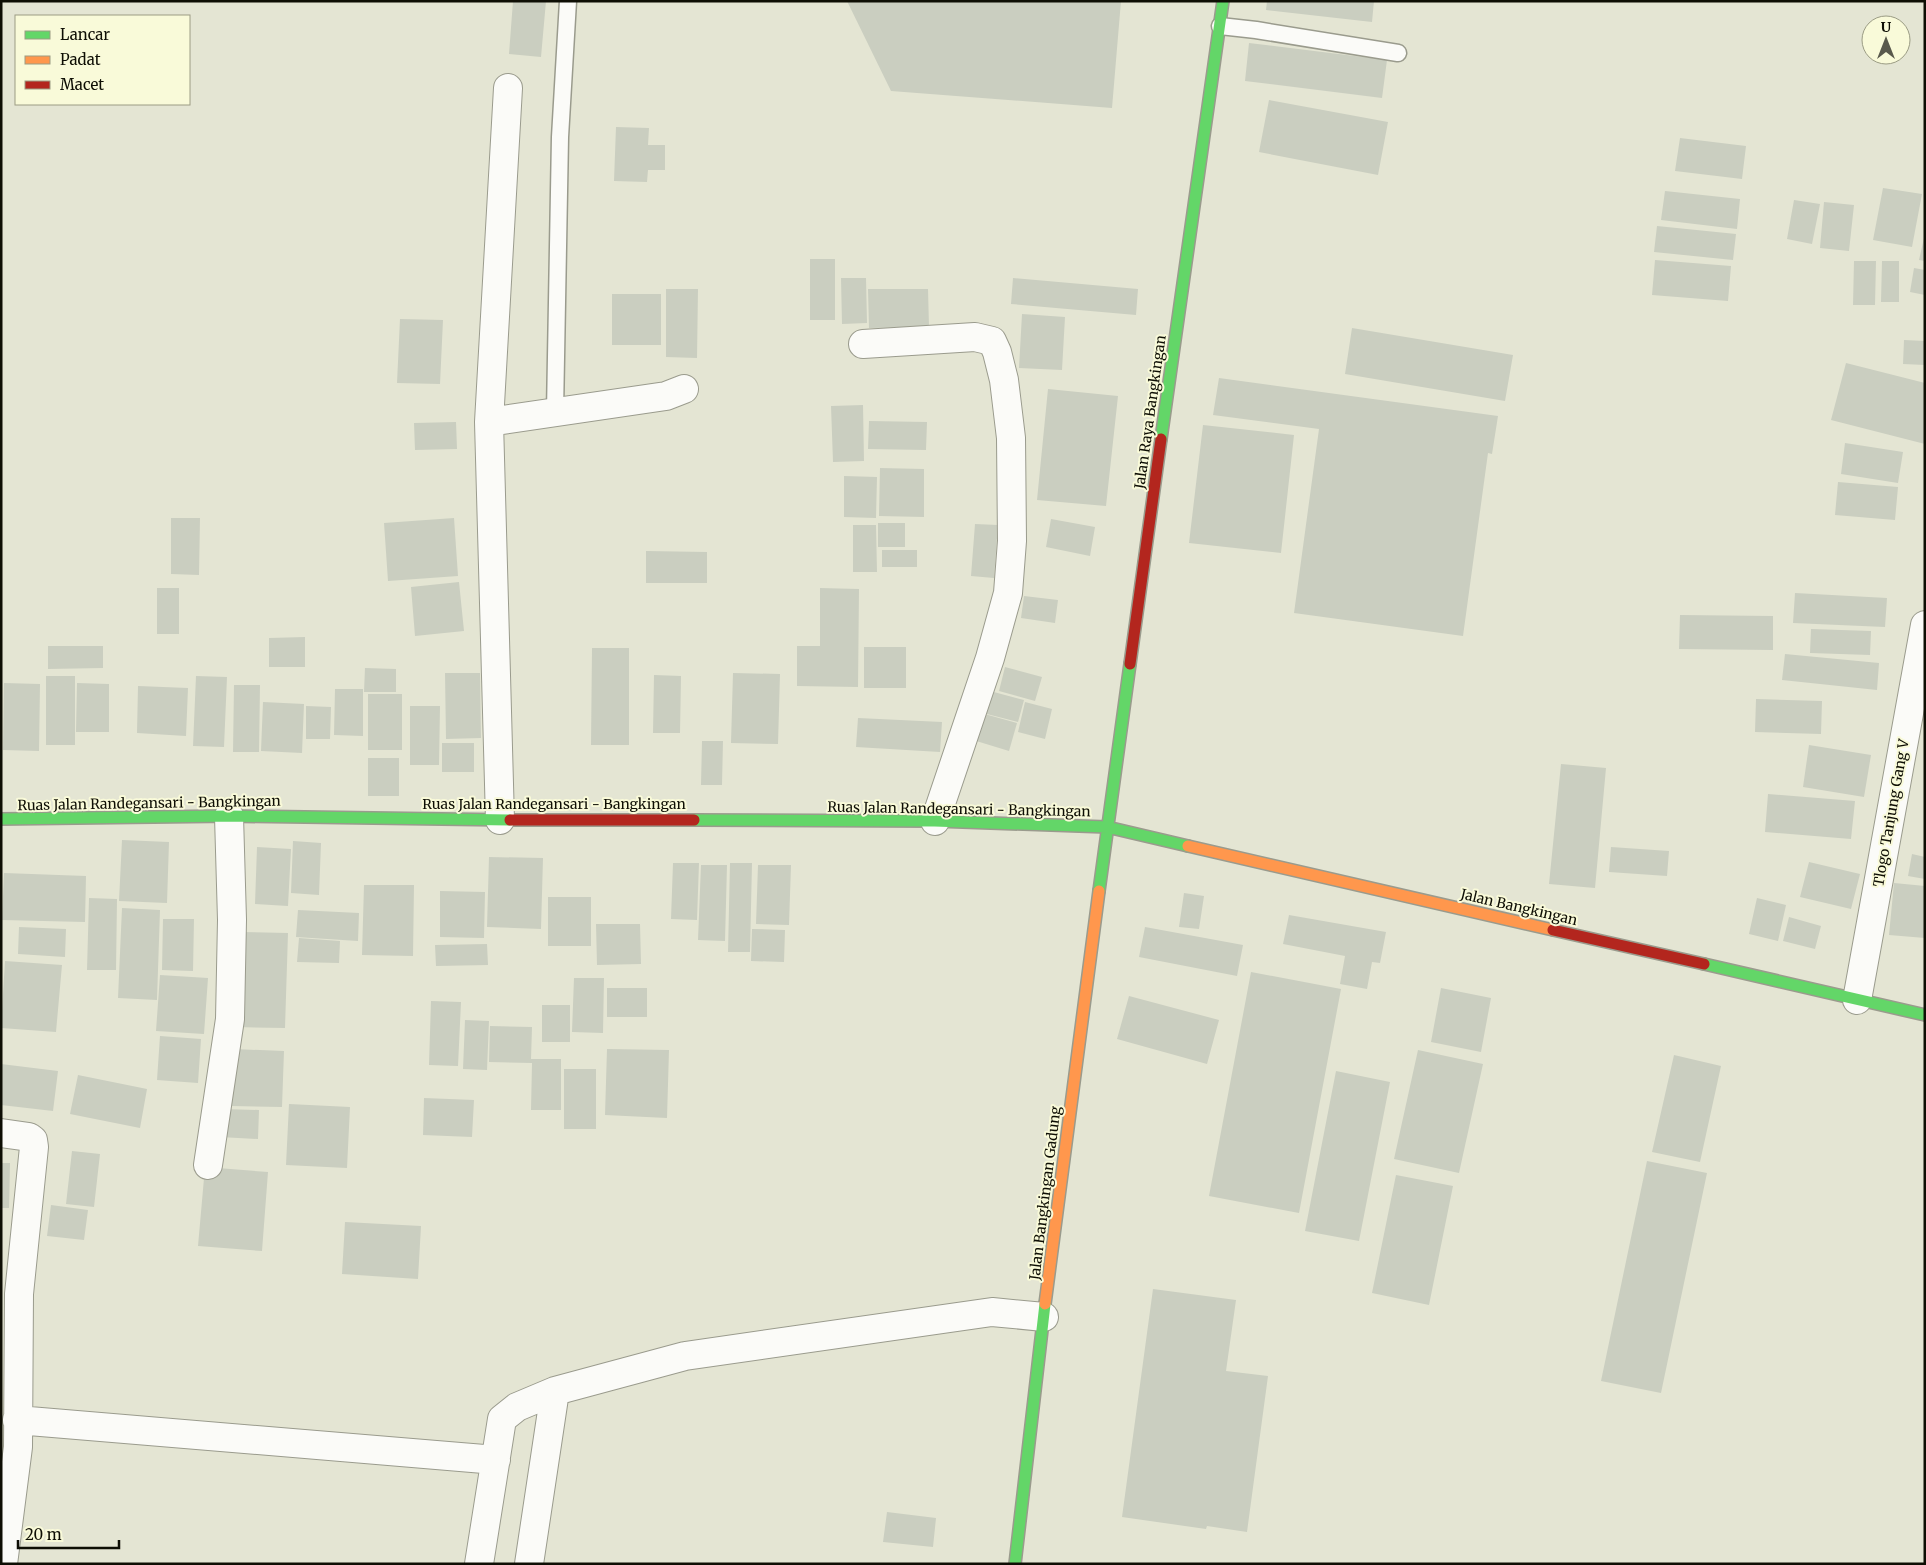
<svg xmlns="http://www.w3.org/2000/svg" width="1926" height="1565" font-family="Merriweather,serif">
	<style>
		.building { fill: #cacec0 }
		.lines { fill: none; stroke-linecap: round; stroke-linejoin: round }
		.lane-casing { stroke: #9a9b8d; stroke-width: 19 }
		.street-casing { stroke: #9a9b8d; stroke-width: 30 }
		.fast-casing { stroke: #9a9b8d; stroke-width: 14 }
		.slow-casing { stroke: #9a9b8d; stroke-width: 14 }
		.jam-casing { stroke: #9a9b8d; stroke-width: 14 }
		.lane { stroke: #fbfbf8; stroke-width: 16 }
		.street { stroke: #fbfbf8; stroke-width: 28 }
		.fast { stroke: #63d668; stroke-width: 11 }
		.slow { stroke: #ff974d; stroke-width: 11 }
		.jam { stroke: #b3261e; stroke-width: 11 }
		.labels { text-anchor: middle; stroke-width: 4; stroke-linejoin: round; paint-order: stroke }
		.street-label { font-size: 14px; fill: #0e0e04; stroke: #f9fad9 }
	</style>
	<rect width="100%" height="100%" fill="#e4e5d3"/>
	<path class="building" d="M513,1H546L541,57L509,54Z
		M847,1H1121L1112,108L891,91Z
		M1267,1H1374L1372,22L1266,10Z
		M1249,43L1387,60L1382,98L1245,81Z
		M1269,100L1388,122L1378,175L1259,152Z
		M616,127L649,128L648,145H665V170H648L647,182L614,181Z
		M1680,138L1746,146L1742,179L1675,171Z
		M1883,188L1922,194L1912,247L1873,240Z
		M1665,191L1740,199L1737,229L1661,220Z
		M1794,200L1820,204L1812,244L1787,239Z
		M1824,202L1854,205L1849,251L1820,248Z
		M1657,226L1736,234L1733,260L1654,252Z
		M1924,238H1925V261L1919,260Z
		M810,259H835V320H810Z
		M1655,260L1731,266L1728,301L1652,295Z
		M1854,261H1876L1875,305H1853Z
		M1882,261H1899V302H1881Z
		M1914,268L1925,270V295L1910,292Z
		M841,278H866L867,323L842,324Z
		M1013,278L1138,289L1136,315L1011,304Z
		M666,289H698L697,358L666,357Z
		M868,289H928L929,327L869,328Z
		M612,294H661V345H612Z
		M1022,314L1065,317L1062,370L1019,368Z
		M400,319L443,320L440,384L397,383Z
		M1352,328L1513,355L1505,401L1345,374Z
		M1904,340L1925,341V365L1903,364Z
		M1846,363L1925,383V444L1831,420Z
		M1219,378L1498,416L1492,454L1488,453L1463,636L1294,613L1319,429L1213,415Z
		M1048,389L1118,396L1106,506L1037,500Z
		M863,405L864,461L833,462L831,406Z
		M869,421L927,422L926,450L868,449Z
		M456,422L457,449L415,450L414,423Z
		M1203,425L1294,435L1281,553L1189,543Z
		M1845,443L1903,452L1898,483L1841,474Z
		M880,468L924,469V517L879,516Z
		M844,476L877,477L876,518L844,517Z
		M1838,482L1898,487L1895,520L1835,515Z
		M171,518H200L199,575L171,574Z
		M454,518L458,576L388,581L384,523Z
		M1051,519L1095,527L1090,556L1046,547Z
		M878,523H905V547H878Z
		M975,524L998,525L994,578L971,576Z
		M853,525H876L877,572H853Z
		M882,550H917V567H882Z
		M646,551L707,552V583H646Z
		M459,582L464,631L415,636L411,587Z
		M157,588H179V634H157Z
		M820,588L859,589L858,687L797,686V646H820Z
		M1795,593L1887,598L1885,627L1793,623Z
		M1024,596L1058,600L1055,623L1021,618Z
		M1680,615L1773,616V650L1679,649Z
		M1811,629L1871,631L1870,655L1810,653Z
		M305,637V667H269V638Z
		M48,646H103V668L48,669Z
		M864,647H906V688H864Z
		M592,648H629V745H591Z
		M1785,654L1879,663L1877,690L1782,680Z
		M1005,667L1042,677L1035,701L999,691Z
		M365,668L396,669V692H364Z
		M445,673H480L481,738L446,739Z
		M733,673L780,674L778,744L731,743Z
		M654,675L681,676L680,733H653Z
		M46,676H75V745H46Z
		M196,676L227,677L224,747L193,746Z
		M4,683L40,684L39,751L3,750Z
		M77,683L109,684V732H76Z
		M234,685H260L259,752H233Z
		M138,686L188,688L186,736L137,733Z
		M335,689H363V736L334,735Z
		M990,691L1024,700L1018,722L983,713Z
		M368,694H402V750H368Z
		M1756,699L1822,701L1821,734L1755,732Z
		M263,702L304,704L302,753L261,751Z
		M1025,702L1052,709L1045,739L1018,732Z
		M306,706L331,707L330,739H306Z
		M410,706H440L439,765H410Z
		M981,713L1017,723L1009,751L973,740Z
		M858,718L942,722L940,752L856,747Z
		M702,741H723L722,785H701Z
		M442,743H474V772H442Z
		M1809,745L1871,755L1864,797L1803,787Z
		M368,758H399V796H368Z
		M1561,764L1606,768L1595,888L1549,884Z
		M1768,794L1855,801L1851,839L1765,832Z
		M122,840L169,842L167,903L119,901Z
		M293,841L321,843L319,895L291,893Z
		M257,847L291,849L288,906L255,904Z
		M1611,847L1669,851L1667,876L1609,872Z
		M1912,854L1925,857V879L1908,876Z
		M489,857L543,858L541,929L487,927Z
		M1809,862L1860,874L1851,909L1800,897Z
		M673,863H699L697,920L671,919Z
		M730,863H752L750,952H728Z
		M701,865H727L725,941L698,940Z
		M758,865H791L789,925L756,924Z
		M4,873L86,876L85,922L2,920Z
		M1894,883L1925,886V938L1889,935Z
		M364,885H414L413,956L362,955Z
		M440,891L485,892L484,938L440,937Z
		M1184,893L1204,896L1199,929L1179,927Z
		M548,897H591V946H548Z
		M89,898L117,899L116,970H87Z
		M1757,898L1786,905L1778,941L1749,934Z
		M122,908L160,910L157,1000L118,998Z
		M298,910L359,913L358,941L296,937Z
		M1289,915L1386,932L1380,963L1372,962L1367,989L1340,984L1345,956L1283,944Z
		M1789,917L1821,926L1815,949L1783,941Z
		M163,919H194L193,971L162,970Z
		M596,924H640L641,964L597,965Z
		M19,927L66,929L65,957L18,954Z
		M1145,927L1243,945L1237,976L1139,957Z
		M752,929L785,930L784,962L751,961Z
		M239,932L288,933L285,1028L235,1027Z
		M299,938L340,941L339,963L297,962Z
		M487,944L488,965L436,966L435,945Z
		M5,961L62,965L56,1032L1,1028Z
		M1251,972L1341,989L1299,1213L1209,1196Z
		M160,975L208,978L204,1034L156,1031Z
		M574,978H604L603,1033L572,1032Z
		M607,988H647V1017H607Z
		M1441,988L1491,998L1481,1052L1431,1042Z
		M1129,996L1219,1020L1207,1064L1117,1039Z
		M431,1001L461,1002L458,1066L429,1065Z
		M542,1005H570V1042H542Z
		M465,1020L489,1021L487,1070L463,1069Z
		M490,1026L532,1027L531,1059H561V1110H531L532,1063L489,1062Z
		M160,1036L201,1039L198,1083L157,1080Z
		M234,1049L284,1051L282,1107L231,1106Z
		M607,1049L669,1050L667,1118L605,1115Z
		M1418,1050L1483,1064L1459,1173L1394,1159Z
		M1674,1055L1721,1066L1700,1162L1652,1152Z
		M1,1064L58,1071L53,1111L1,1105Z
		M564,1069H596V1129H564Z
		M1336,1071L1390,1082L1359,1241L1305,1231Z
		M78,1075L147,1089L140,1128L70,1114Z
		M424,1098L474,1100L472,1137L423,1135Z
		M289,1104L350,1107L347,1168L286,1165Z
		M222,1109L259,1110L258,1139L220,1137Z
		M72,1151L100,1154L94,1207L66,1204Z
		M1647,1161L1707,1173L1661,1393L1601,1381Z
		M1,1163H10L9,1208H1Z
		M205,1167L268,1172L262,1251L198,1246Z
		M1396,1175L1453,1186L1429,1305L1372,1293Z
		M51,1205L88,1210L84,1240L47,1236Z
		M345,1222L421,1226L418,1279L342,1274Z
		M1153,1289L1236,1300L1226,1371L1268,1376L1247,1532L1207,1526L1206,1529L1122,1517Z
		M887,1512L936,1518L933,1547L883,1542Z"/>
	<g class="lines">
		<g class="lane-casing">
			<path id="lane" d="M1220,26L1256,30L1398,53
				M555,412L560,137L568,1"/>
		</g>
		<g class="street-casing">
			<path id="street" d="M863,344L975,337L992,341L997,352L1004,380L1011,438L1012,541L1008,593L990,658L935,821
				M489,422L666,396L684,389
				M500,820L489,422L508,88
				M1857,1000L1925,625
				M1,1133L29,1137L33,1140L34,1147L19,1294L18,1447L3,1564
				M208,1165L230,1019L232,920L229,816
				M17,1420L496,1460
				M479,1564L502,1419L517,1407L555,1391L685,1356L992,1312L1044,1317
				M529,1564L555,1391"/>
		</g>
		<g class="fast-casing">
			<path id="fast" d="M1161,439L1223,1
				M1,819L229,816L510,820
				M694,820L935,821L1107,827L1188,846
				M1099,891L1130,664
				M1704,964L1925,1015
				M1015,1564L1045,1304"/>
		</g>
		<g class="slow-casing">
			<path id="slow" d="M1188,846L1553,930
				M1045,1304L1099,891"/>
		</g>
		<g class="jam-casing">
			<path id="jam" d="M1130,664L1161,439
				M510,820H694
				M1553,930L1704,964"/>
		</g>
		<use href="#lane" class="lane"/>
		<use href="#street" class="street"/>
		<use href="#fast" class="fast"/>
		<use href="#slow" class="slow"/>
		<use href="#jam" class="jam"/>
	</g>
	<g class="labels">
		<g class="street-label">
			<text transform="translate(1150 412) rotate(-82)" y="5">Jalan Raya Bangkingan</text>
			<text transform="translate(149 803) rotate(-1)" y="5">Ruas Jalan Randegansari - Bangkingan</text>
			<text x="554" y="809">Ruas Jalan Randegansari - Bangkingan</text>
			<text transform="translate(959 809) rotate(1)" y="5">Ruas Jalan Randegansari - Bangkingan</text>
			<text transform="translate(1891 813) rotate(-80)" y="5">Tlogo Tanjung Gang V</text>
			<text transform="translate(1519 907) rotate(13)" y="5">Jalan Bangkingan</text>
			<text transform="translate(1045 1193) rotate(-83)" y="5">Jalan Bangkingan Gadung</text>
		</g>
	</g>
	<rect width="1926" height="1565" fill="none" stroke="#0e0e04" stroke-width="5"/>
	<rect x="15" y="15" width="175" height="90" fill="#f9fad9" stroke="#9b9c84"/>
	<rect x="25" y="31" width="25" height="8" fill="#63d668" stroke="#9b9c84"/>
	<text x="60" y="40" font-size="15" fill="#0e0e04">Lancar</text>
	<rect x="25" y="56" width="25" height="8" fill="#ff974d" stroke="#9b9c84"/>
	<text x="60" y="65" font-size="15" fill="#0e0e04">Padat</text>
	<rect x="25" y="81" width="25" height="8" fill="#b3261e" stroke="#9b9c84"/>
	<text x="60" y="90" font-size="15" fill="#0e0e04">Macet</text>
	<g transform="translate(1886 40)"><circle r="24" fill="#f9fad9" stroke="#9b9c84"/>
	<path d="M0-4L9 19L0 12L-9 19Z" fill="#59594c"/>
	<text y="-8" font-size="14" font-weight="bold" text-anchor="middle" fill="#0e0e04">U</text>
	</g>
	<path d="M18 1540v8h101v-8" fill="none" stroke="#0e0e04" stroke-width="2.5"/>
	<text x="25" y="1540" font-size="15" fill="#0e0e04" stroke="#f9fad9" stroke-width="4" paint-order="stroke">20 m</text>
</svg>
